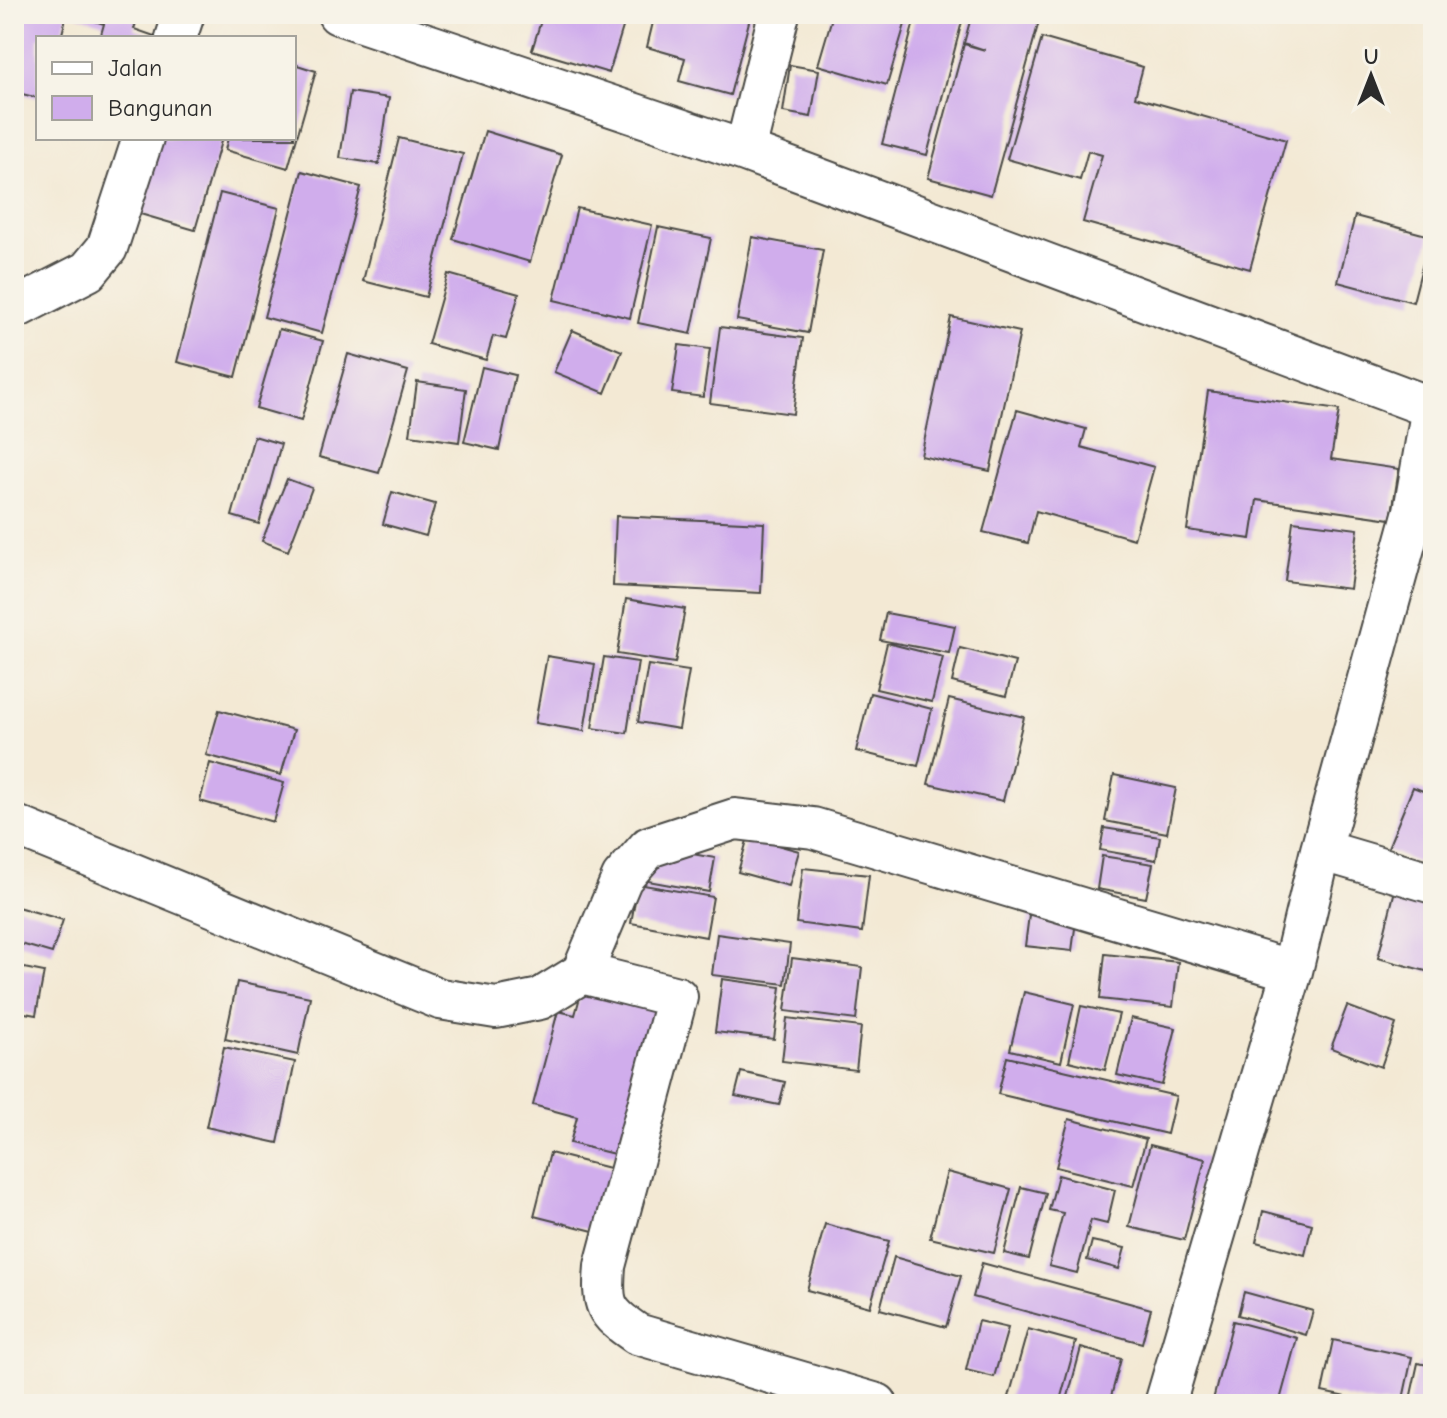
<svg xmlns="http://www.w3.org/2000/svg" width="1447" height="1418" font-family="'Comic Neue',sans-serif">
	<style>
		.building { fill: #d0adec }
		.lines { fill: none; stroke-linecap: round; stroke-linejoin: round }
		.minor-casing { stroke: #494844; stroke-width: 44 }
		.minor { stroke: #fff; stroke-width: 40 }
	</style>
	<rect width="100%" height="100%" fill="#f7f3e8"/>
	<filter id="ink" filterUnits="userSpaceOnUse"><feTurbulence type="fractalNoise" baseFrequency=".0125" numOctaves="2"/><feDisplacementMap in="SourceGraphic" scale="16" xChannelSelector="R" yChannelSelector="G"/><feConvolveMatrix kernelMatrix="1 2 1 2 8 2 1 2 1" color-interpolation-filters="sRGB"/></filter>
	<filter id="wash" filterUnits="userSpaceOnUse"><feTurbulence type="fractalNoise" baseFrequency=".006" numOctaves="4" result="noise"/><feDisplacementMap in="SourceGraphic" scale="32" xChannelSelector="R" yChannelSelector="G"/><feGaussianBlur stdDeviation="1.8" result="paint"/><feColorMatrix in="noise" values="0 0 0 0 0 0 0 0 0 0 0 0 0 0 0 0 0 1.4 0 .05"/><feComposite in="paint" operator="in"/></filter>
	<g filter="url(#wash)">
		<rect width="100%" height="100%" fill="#f3e9d4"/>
		<g id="blocks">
			<path class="building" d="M14,14H67L61,38H38V98L14,92Z
				M74,14H139L134,29L160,38H100L104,24Z
				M543,14H627L609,73L532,50Z
				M655,14H751L730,95L679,81L685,58L647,47Z
				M833,14H908L887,85L818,65Z
				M916,14H964L927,155L882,144Z
				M972,14H1041L991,195L928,178L964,44L985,50L964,43Z
				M1042,38L1143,67L1135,97L1286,140L1250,269L1083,222L1102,155L1088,151L1080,180L1007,159Z
				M294,64L316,71L288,168L225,150L228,138H294Z
				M790,65L819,70L811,117L783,112Z
				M350,92L389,98L379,164L340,158Z
				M485,131L562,155L530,262L453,239Z
				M151,138H222L195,230L130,211Z
				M399,138L463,154L426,297L363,281Z
				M302,171L361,187L322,333L264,317Z
				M220,193L279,208L236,377L177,362Z
				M577,208L652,225L630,318L554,300Z
				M1355,216L1430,236L1413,302L1338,282Z
				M658,227L711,238L691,334L638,323Z
				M752,237L823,250L808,333L737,320Z
				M448,274L519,294L506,339L493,336L486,360L428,344Z
				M951,317L1020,332L990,471L921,456Z
				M720,327L803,338L793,414L710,403Z
				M279,329L323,341L301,421L256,408Z
				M572,330L622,351L605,393L554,372Z
				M679,345L710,349L703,397L672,393Z
				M348,354L408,371L379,473L319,457Z
				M482,367L515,375L499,450L464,442Z
				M417,382L466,389L459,442L410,435Z
				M1208,391L1339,410L1331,459L1399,469L1391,519L1257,500L1251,539L1187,530Z
				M1017,410L1086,429L1081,447L1154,467L1134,539L1036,511L1028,543L983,532Z
				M254,436L281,444L259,524L232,516Z
				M287,479L312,488L288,551L262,541Z
				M392,492L435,504L426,536L383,524Z
				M616,516L764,523L761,593L613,586Z
				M1293,521L1358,529L1350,589L1285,581Z
				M626,599L685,609L675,663L617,654Z
				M886,613L955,626L949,653L880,640Z
				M887,643L943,657L932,702L876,689Z
				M960,648L1015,662L1006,696L952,682Z
				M547,656L595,664L584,731L535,723Z
				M604,657L638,662L627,733L592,728Z
				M648,665L689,671L679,729L638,722Z
				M870,693L932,709L918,766L856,751Z
				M949,699L1024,717L1003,801L928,784Z
				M219,710L294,730L281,775L206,755Z
				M210,763L284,783L273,822L200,801Z
				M1114,775L1176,788L1167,833L1105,821Z
				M1413,787L1433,795V869L1387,850Z
				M1104,828L1160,837L1156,860L1100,850Z
				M748,837L799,851L789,886L738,872Z
				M653,847L715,858L709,892L648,881Z
				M1102,856L1153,864L1146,898L1097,889Z
				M803,868L869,875L862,932L796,923Z
				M638,884L713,897L706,937L631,923Z
				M1396,886L1433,896V973L1378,958Z
				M14,906L63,920L52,953L14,942Z
				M1030,907L1077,913L1072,951L1025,946Z
				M717,934L790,944L785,984L712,975Z
				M1105,954L1178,962L1173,1007L1100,999Z
				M792,958L862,967L856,1020L785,1011Z
				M14,966L44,972L36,1015L14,1011Z
				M722,979L781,987L774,1039L715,1032Z
				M237,982L310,997L298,1055L225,1039Z
				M582,990L668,1012L630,1158L570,1143L577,1117L533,1105L558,1011L575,1015Z
				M1024,992L1074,1004L1061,1062L1010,1050Z
				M1081,1006L1119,1014L1105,1070L1069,1061Z
				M1347,1006L1396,1024L1381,1067L1331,1048Z
				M787,1018L861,1027L856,1070L782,1061Z
				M1131,1018L1176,1028L1162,1085L1117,1075Z
				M224,1047L295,1062L278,1143L206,1127Z
				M1007,1057L1176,1096L1167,1134L998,1094Z
				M741,1072L785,1082L779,1105L735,1096Z
				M1069,1119L1146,1139L1133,1186L1056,1167Z
				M1150,1145L1205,1159L1184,1240L1129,1227Z
				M550,1153L621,1171L605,1234L534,1216Z
				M947,1172L1011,1189L994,1253L930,1238Z
				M1058,1175L1115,1190L1107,1224L1091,1220L1077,1273L1049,1266L1063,1213L1049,1210Z
				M1021,1187L1046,1193L1029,1259L1004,1253Z
				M1263,1211L1312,1224L1305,1255L1256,1242Z
				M825,1224L889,1241L870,1307L807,1290Z
				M1092,1241L1125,1248L1119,1269L1087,1260Z
				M894,1257L961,1276L946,1327L880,1309Z
				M982,1263L1151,1309L1142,1343L973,1297Z
				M1244,1292L1313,1311L1306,1335L1238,1315Z
				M978,1321L1008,1328L994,1377L966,1370Z
				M1233,1321L1297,1338L1279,1404H1212Z
				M1028,1329L1076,1342L1059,1404H1035L1009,1397Z
				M1333,1340L1412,1357L1402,1404H1379L1322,1392Z
				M1081,1348L1121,1359L1109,1404H1066Z
				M1418,1363L1433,1366V1404H1409Z"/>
		</g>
	</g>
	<g filter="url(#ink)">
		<use href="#blocks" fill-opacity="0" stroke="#494844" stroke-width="2"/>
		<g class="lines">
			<g class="minor-casing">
				<path id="minor" d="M338,14L745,151L1430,407
					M176,38L184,14
					M745,151L779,14
					M14,309L88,271L107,248L143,138
					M14,825L440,999L496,1008L540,999L582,973L622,878L649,847L735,819L813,828L1292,971
					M1321,850L1433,883
					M582,973L677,997L605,1266C602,1305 604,1312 637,1334L877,1404
					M1165,1404L1292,971L1321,850L1414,511L1433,401"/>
			</g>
			<use href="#minor" class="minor"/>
		</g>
	</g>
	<rect width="1447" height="1418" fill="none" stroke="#f7f3e8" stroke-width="48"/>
	<rect x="36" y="36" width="260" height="104" fill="#f7f3e8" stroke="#a5a39c" stroke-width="2"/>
	<rect x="52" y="62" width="40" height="12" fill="#ffffff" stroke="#a5a39c" stroke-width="2"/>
	<text x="108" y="76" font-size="24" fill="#2b2b2b">Jalan</text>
	<rect x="52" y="96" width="40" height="24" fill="#d0adec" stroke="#a5a39c" stroke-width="2"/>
	<text x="108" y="116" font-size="24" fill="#2b2b2b">Bangunan</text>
	<g transform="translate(1371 76)" stroke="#f7f3e8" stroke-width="6" paint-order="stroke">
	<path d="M0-6L14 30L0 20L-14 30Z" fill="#2b2b2b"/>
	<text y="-12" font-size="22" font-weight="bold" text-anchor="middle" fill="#2b2b2b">U</text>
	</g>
</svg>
